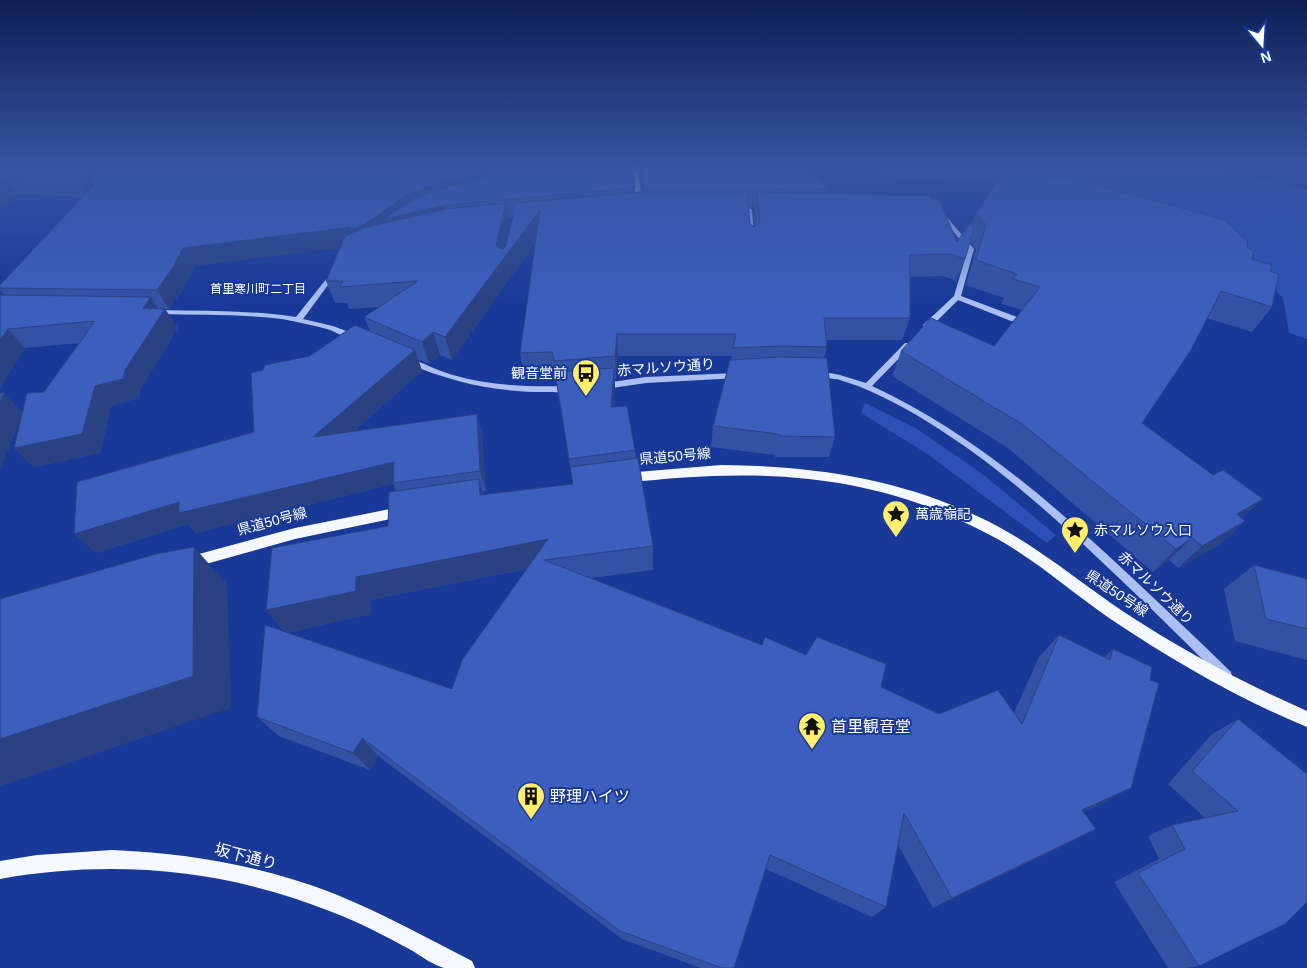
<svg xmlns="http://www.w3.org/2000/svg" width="1307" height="968" font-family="Arial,'Noto Sans JP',sans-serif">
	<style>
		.green { fill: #2b51b6 }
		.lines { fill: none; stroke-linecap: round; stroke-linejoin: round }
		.minor { fill: #abbff1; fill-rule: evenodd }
		.major { fill: #f6f8ff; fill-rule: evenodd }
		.wall { fill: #3452a3; fill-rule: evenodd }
		.shaded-wall { fill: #2a4284 }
		.building { fill: #3c5fbd; stroke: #2a4284 }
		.labels { text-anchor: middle; stroke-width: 4; stroke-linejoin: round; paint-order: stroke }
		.far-neighbourhood-label { font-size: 12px; fill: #fff; stroke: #183998 }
		.street-label { font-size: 14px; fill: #fff; stroke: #183998 }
		.poi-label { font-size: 14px; fill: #fff; stroke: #183998; text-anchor: start }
		.near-poi-label { font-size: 16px; fill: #fff; stroke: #183998; text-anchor: start }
		.near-street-label { font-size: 16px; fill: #fff; stroke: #183998 }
	</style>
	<rect width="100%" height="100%" fill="#183998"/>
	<path class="green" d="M1208,166L1307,190V339L1289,333L1283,298L1233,244L1045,187L861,174V167Z
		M865,403L917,429L984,475L1056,535L1047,543L926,453L861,413Z"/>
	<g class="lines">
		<path class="minor" d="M632,166H638L642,203L639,205L636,203Z
			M749,208L752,210L754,234L751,236L748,234L746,210Z
			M943,214L945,215L974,249L961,296L1017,317V321H1011L958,300L929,329H923V325L954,296L968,249L941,217L940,216Z
			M333,272L336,274L303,319L333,326L357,335V339C347,340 337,332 327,329C313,325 297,322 282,319C241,314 199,315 158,314L154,312L158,310C204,311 251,310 296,317L331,273Z
			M905,343H911L912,345L872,386C963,428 1039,492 1112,559C1152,596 1192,634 1231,672L1232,676L1231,680L1227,681L1223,680C1178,634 1131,589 1084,545C1041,506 997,467 948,435C920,416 890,399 858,386C852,384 846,382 840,380C833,378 821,379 815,374L819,371L840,375L866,383Z
			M409,358C424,363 438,371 453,375C491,386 530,387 569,386L573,389C567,394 555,392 547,392C494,392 455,383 406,363L405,361L406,359Z
			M736,373L740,376L739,378L646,383L605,389L601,386L605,383L646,377Z"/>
		<path class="major" d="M721,465C819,466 911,480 999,527C1043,551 1082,584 1124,612C1182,650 1243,683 1307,711V727C1239,699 1173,661 1112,620C1071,592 1033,557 988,534C870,471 755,468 625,483L621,481L619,478L621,475L625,473Z
			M405,506L410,507L411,511L410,515L405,516L295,539L188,569L183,567L181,563L183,559L188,557L295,528Z
			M112,850C188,853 264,866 335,894C382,913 427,938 472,961L475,968C466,968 453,968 444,968C433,965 421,956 411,950C385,936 359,922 332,912C225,869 113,859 0,879V861L37,855Z"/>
	</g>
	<path class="wall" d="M0,166H632L635,193L643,192L640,166H804L829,189V194L957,242L971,224L976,213L1248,248L1252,259L1270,271L1272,307L1252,332L1207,318L1142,423L1245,521L1220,544L1178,568L1169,560L1153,572L1008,448L892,376L901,351L994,346L1022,310L1001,304L1004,298L966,285L976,250L970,242L965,259L956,281L943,276L910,277V318L902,340H826L827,347L824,358L835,437L829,457H775V455L711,447L713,426L732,356H618L616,379H615V388L614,407L635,450L636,459L653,546V570L591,578L762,645L806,655L881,687L939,714L1014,713L1039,657L1059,635L1104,657L1113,649L1103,803L1084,812L1070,843L933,908L898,845L886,907L872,917L766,869L734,968H701L622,939L378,756L370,770L279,736L257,717L285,632L266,610L388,526L396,491L393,484L196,533L188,524L96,553L254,432L310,356L370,331L364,317L380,307L349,309L347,303H335L326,281L340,247L194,266L186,285L169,309H165L178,328L140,390L139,398L111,406L100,453L34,467L14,448L22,412L44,392L79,343L25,348L0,388V295H4L0,290V285L82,197L18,194L0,210ZM748,207H755L754,214L755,226L754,227L750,223ZM513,217L506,246L505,247L510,225L508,218ZM536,242L520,353L524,375L555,374L573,484L484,494L483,491H486L482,435L477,414L354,431L422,371L418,359L429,364L440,355L452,360ZM527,569L452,689L286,633L371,614L370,600Z
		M1254,565L1307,579V660L1235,641L1224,589Z
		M1238,719L1307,774L1199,966L1186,968H1168L1114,882L1159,859L1148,836L1172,825L1205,818L1168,784L1212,734Z"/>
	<path class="shaded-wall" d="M95,166H129L98,181L90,180L97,192L90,198L78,180Z
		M488,171L492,189L446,205L451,223L355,246L194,266L186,285L169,309L157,290L183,248L351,227L410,193L440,182Z
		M5,176L18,194L0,210V180Z
		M506,203L510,225L501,262L540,210L543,232L452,360L445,337L496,246Z
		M151,297L162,314L165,309L178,328L140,390L139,398L111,406L100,453L34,467L14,448L95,386L125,370L143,308Z
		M8,329L25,348L0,388V340Z
		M433,332L440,355L429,364L422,342Z
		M617,334L618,356L616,379L615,356Z
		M415,350L422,371L324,457L313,437Z
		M614,368L615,388L612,428L611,407Z
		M4,393L23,413L0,471V402Z
		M477,414L482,435L486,491L480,471Z
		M394,462L393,484L196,533L188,524L96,553L74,534L179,502Z
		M479,479L486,504L480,495Z
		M1263,499L1237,522V514Z
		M1245,521L1220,544L1178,568L1202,546Z
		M1192,538L1169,560L1153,572L1176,549Z
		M548,539L544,560L545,565L370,600L371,614L286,633L266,610L356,577Z
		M194,547L227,584L231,708L0,786V739Z
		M362,738L378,756L370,770L353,753Z
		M1131,788L1103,803L1057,824L1082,810Z
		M1096,829L1070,843L933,908L952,898Z"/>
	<path class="building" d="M0,166H95L78,180L5,176L0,180Z
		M108,166H632L635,188L446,205L384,219L416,198L445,188L493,176L488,171L440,182L410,193L365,224L350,230L351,227L183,248L174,266L157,290L0,288V285L98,181L90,180Z
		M642,166H804L829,189L644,188Z
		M1006,170L1089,183L1225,220L1247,241L1248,248L1254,251L1252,259L1272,265L1270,271L1279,274L1272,307L1221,291L1191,350L1142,423L1213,475L1223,470L1263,499L1237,514L1245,521L1202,546L1192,538L1176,549L1022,424L901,351L931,318L994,346L1040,287L1013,279L1017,274L976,260L986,225L976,213Z
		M640,192H747L750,223L754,227L760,223L757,192L929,196L931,199H939L957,242L970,223L974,228L965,259L951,254L910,255V318H824L827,347L779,346L733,348L736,334H617L615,356L554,361L552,352L520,353L540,210L445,337L433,332L422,342L364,317L418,281L340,287L343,281H326L345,236L363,228L446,209L506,203L496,246L502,249L506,246L516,203Z
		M0,295L151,297L143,308L165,309L125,370L123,379L95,386L82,434L14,448L27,393L44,392L95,321L8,329L0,340Z
		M355,325L415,350L313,437L477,414L480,471L393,483L394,462L179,513V502L74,534L77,482L254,432L251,373L263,370L265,365L310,356Z
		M779,357L827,358L835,437L779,436V434L713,426L730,360Z
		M614,368L611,407L627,406L635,450L569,459L555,372Z
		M0,393H4L0,402Z
		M638,458L653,546L544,560L762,645L765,637L806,655L817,637L886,664L881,687L939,714L998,690L1022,724L1059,635L1110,660L1113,649L1152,667L1150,680L1159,683L1131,788L1082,810L1096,829L952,898L904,813L886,907L770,855L734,968H722L620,931L362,738L353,753L257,717L265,625L452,689L462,660L548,539L356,577V591L266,610L272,548L388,526L389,492L479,479L480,495L573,484L570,467Z
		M194,547L193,676L0,739V599L156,554Z
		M1254,565L1307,579V629L1266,619Z
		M1238,719L1307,774V902L1285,924L1199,966L1138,873L1185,849L1172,825L1238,811L1192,771Z"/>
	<linearGradient id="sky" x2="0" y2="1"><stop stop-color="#0d1f54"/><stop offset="0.55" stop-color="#3754a2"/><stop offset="1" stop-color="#3754a2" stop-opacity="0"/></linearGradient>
	<rect width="1307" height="302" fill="url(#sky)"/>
	<defs>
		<g id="bus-pin" transform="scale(1.4375)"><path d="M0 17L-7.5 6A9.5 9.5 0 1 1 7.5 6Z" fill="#ffee6c" stroke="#183998"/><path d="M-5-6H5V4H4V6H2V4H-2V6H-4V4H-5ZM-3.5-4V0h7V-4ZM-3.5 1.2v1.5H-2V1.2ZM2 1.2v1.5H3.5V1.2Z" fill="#111"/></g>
		<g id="sight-pin" transform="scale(1.4375)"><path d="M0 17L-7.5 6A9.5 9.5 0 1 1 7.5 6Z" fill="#ffee6c" stroke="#183998"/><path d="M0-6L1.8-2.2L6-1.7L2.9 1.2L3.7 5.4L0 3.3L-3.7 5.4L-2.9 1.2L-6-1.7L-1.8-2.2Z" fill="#111"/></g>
		<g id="temple-pin" transform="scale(1.4375)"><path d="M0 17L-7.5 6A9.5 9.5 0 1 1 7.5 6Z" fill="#ffee6c" stroke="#183998"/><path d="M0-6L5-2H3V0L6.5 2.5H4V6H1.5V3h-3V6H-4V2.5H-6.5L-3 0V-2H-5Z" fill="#111"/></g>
		<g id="building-pin" transform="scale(1.4375)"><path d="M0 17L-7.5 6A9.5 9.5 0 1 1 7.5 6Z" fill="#ffee6c" stroke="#183998"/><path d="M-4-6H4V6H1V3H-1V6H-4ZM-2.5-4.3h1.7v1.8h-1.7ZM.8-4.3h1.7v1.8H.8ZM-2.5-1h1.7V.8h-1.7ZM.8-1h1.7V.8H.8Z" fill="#111"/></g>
	</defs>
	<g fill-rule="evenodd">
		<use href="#bus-pin" x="586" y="373"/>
		<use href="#sight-pin" x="896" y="514"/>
		<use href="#sight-pin" x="1075" y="530"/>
		<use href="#temple-pin" x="812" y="726"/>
		<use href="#building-pin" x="531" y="796"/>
	</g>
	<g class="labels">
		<g class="far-neighbourhood-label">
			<text x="258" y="293">首里寒川町二丁目</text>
		</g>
		<g class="street-label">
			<text transform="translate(666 367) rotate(-4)" y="5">赤マルソウ通り</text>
			<text transform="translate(675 456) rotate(-5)" y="5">県道50号線</text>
			<text transform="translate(272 521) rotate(-15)" y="5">県道50号線</text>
			<text transform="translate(1156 588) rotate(44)" y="5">赤マルソウ通り</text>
			<text transform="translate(1117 593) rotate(34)" y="5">県道50号線</text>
		</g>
		<g class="poi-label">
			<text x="567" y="378" text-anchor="end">観音堂前</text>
			<text x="915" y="519">萬歳嶺記</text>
			<text x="1094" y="535">赤マルソウ入口</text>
		</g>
		<g class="near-poi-label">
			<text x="831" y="732">首里観音堂</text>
			<text x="550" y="802">野理ハイツ</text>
		</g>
		<g class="near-street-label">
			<text transform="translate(246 856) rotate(14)" y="6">坂下通り</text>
		</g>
	</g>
	<g transform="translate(1262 45) rotate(162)" stroke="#183998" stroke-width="4" paint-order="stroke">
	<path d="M0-4L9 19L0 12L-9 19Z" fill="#ffffff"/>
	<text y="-8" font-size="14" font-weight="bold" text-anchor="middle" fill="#ffffff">N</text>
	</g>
</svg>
